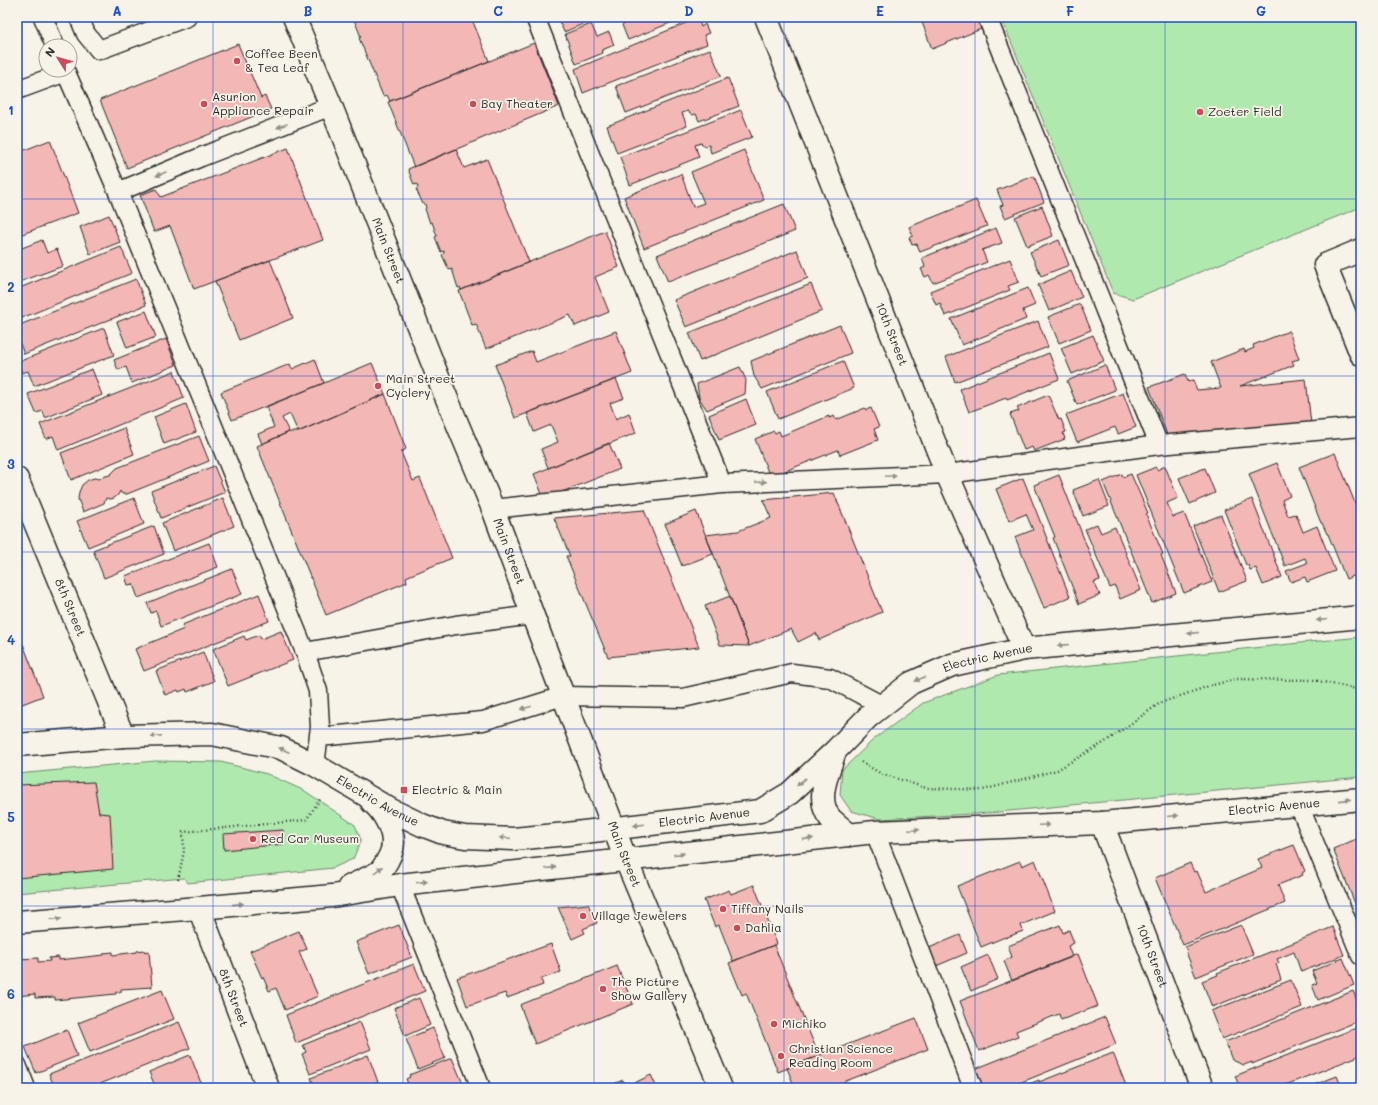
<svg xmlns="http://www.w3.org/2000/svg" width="1378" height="1105" font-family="Mali,sans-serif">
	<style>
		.green { fill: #afe9ae; stroke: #6d8a6c }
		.building { fill: #f3b7b6; stroke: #2b2b2b }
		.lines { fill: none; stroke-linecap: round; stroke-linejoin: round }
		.lane-casing { stroke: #2b2b2b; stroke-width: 21 }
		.street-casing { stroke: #2b2b2b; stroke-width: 25 }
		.secondary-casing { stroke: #2b2b2b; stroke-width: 25 }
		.path { stroke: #2b2b2b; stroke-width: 2.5; stroke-dasharray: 1 3; stroke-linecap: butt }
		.lane { stroke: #f7f3e8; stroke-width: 18 }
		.street { stroke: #f7f3e8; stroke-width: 22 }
		.secondary { stroke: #f7f3e8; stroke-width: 22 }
		.oneway { fill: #918f8a }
		.grid { fill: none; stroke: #1d4ed8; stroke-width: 1; stroke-opacity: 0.55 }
		.poi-dot { fill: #d1495b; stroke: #f7f3e8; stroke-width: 1.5 }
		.labels { text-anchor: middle; stroke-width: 3.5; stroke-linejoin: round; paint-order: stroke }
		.poi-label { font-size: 12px; fill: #2b2b2b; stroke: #f7f3e8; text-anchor: start }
		.street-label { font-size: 12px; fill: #2b2b2b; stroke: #f7f3e8 }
		.neatline { fill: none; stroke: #1d4ed8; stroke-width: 1.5 }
		.grid-label { font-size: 13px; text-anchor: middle; font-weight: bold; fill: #1d4ed8 }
	</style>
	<rect width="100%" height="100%" fill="#f7f3e8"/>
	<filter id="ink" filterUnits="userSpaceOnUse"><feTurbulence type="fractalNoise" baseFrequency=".025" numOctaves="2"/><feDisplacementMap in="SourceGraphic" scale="8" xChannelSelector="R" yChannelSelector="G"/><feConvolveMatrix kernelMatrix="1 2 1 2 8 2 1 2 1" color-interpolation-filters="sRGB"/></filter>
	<g filter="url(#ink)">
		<path class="green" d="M1001,17H1361V207L1133,299L1113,293Z
			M1361,637V777L989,813L880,819L851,811L840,795L842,770L874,739L923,703L998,675L1309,642Z
			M155,761L221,762L267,774L305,791L355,825L361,840L353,859L333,868L188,883L184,878L17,893V774Z"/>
		<path class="building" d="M353,17H471L489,61L390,101L387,95L383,96L359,38L361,37Z
			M557,17H588L590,21L564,32Z
			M633,17H685L628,40L622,25L634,20Z
			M920,17H977L981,29L932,49Z
			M698,18L701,27L705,24L709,33L704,35L707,44L583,93L575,69Z
			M591,24L597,37L609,32L614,45L602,50L603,53L576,64L565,34Z
			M534,43L559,106L414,167L388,102Z
			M238,44L261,98L265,96L271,109L127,168L100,100Z
			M710,49L721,76L626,113L616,86Z
			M728,78L739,106L699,121L696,114L692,115L688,111L682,113L687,126L617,153L607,126Z
			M741,110L752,137L711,153L709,145L705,146L701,143L695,145L699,157L630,185L620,157Z
			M50,140L78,213L17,236V153Z
			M288,148L323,240L194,289L170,226L154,232L140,195L156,189L161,197Z
			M456,149L464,168L487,159L529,262L461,290L460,287L458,288L452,269L449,270L442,255L444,253V251L441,252L435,237L437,236L432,222L430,223L425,209L426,208L425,204H423L416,189L418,188L417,184L414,185L408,169Z
			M744,150L764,200L644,248L624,197L681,174L693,207L704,203L691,172Z
			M1034,176L1044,202L1005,218L1000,206L1003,205L997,190Z
			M976,200L987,226L920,252L917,244L912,245L909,237L913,236L909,227Z
			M784,204L795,231L668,282L657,255Z
			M1042,206L1053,236L1027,246L1015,217Z
			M109,215L120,242L90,254L80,227Z
			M996,228L1002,243L982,250L987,262L933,283L929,275L925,277L921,269L925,267L922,258Z
			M605,231L619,267L595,277L609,312L575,326L570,315L486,349L476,324L472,325L459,291Z
			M42,240L47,253L57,249L63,266L17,283V250Z
			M1059,240L1069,265L1041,276L1030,252Z
			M121,247L132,273L17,320V289Z
			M797,250L808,278L686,327L674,300Z
			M1010,259L1019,282L1008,286L1010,290L945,316L940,303L936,305L930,291Z
			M270,260L293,318L239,340L215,281Z
			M1071,271L1082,297L1049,311L1038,285Z
			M136,279L146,305L24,354L17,336V326Z
			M811,284L822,311L700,361L689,333Z
			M1028,288L1035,305L1023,310L1026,319L962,345L951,319Z
			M1080,304L1091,330L1059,343L1048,317Z
			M146,311L156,337L127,348L117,322Z
			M1038,321L1048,347L955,382L946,357Z
			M840,325L851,353L762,389L754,376L751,361Z
			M104,328L114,355L34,386L28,371L22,373L18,362Z
			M616,331L632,373L515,418L495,365L532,351L536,362Z
			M1289,331L1299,359L1292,361L1294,365L1240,386L1306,379L1311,424L1169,440L1149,387L1185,374L1188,382L1193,380L1197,390L1221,388L1211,362L1244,349L1245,352L1254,348L1253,345Z
			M1093,335L1104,361L1072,374L1061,348Z
			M166,339L176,365L132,383L126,367L118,370L114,360Z
			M1049,353L1059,379L1007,400L1006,398L969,412L960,389Z
			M315,359L324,383L232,420L221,392L290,364L292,369Z
			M843,361L854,388L778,419L767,392Z
			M372,363L385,394L298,432L290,414L282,418L289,432L262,444L258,434L274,427L266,407Z
			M1105,365L1115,390L1077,405L1067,381Z
			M740,367L746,380L745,394L707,410L699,398L697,384Z
			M92,369L102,395L45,418L43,411L36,413L28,394Z
			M174,371L184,398L58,450L53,436L46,439L40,424Z
			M616,379L624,398L610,403L616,419L629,413L636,433L548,468L541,449L558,442L551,425L534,432L527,413Z
			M1123,393L1136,427L1118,434L1115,427L1077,442L1066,415Z
			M385,394L406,449L401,452L413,481L420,478L452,558L406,577L407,582L326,615L257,446L289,432H298Z
			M1048,395L1059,420L1061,419L1066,432L1063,433L1065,439L1034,451L1032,447L1024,450L1010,414L1019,411L1017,408Z
			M746,399L756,425L719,440L709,415Z
			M186,404L196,432L164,444L154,417Z
			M865,408L866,410L871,408L879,427L874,429L878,440L840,455L838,450L770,477L755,439L774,431L775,433L779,431L781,436L829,416V418L834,416L836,420Z
			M124,428L134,454L71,480L61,453Z
			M199,436L209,461L127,494H122L120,491L118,495L114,498L111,499L106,498L104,503L83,512L78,499L79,492L82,485L88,480L94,478L100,479L102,477L110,475L117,468Z
			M609,443L620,469L544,499L534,474Z
			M1335,453L1361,518V573L1346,579L1328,534H1327L1322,523H1321L1299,467Z
			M1277,463L1290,496L1282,500L1288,516L1296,514L1303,532L1317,526L1335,571L1307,582L1305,577L1291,582L1286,571L1307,563L1305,558L1285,566L1249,474Z
			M214,466L225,492L161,518L151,491Z
			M1165,466L1178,498L1167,503L1173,517L1184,513L1212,582L1184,593L1136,475L1156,467L1157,470Z
			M1205,468L1215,493L1190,504L1179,478Z
			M1122,474L1123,477L1131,474L1148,513L1146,514L1163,554L1161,555L1176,593L1152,603L1103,482Z
			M1059,475L1100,580L1094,582L1100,595L1079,604L1053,538L1055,537L1034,485Z
			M1023,478L1070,597L1044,608L1015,537L1033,530L1026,514L1009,521L996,489Z
			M1099,480L1109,506L1083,516L1073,490Z
			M834,493L882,612L819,640L816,633L798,642L791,629L749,646L706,535L738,531L771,518L763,500Z
			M134,498L144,524L88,547L77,521Z
			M223,498L234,526L173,551L162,523Z
			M1252,499L1282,577L1263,585L1256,568L1250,570L1248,565H1246L1224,510Z
			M644,510L699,647L608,657L566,556H570L554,518Z
			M696,511L713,554L682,566L665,524Z
			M1221,515L1247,581L1219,592L1193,526Z
			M1097,524L1101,533L1115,527L1141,590L1120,599L1115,586L1110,588L1085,529Z
			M154,526L164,554L104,578L93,550Z
			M209,543L218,567L138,598L133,584L128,585L125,576Z
			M232,569L242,594L161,626L156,611L151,613L147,603Z
			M259,594L269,621L144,671L135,649L184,629L182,625Z
			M730,596L749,646L720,645L705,606Z
			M281,631L293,660L228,686L213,649L244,636L246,640L259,635L261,639Z
			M23,644L43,696L17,706V646Z
			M203,652L214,681L187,692L186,689L179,692L178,690L165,695L156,671Z
			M94,782L99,813L110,814L113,869L17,878V785Z
			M283,830L284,844L224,850L223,834Z
			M1361,837V910L1358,911L1333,849Z
			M1294,845L1305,871L1302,873L1303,875L1278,885L1285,903L1183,945L1155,878L1190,863L1194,872L1197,871L1206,892L1262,868L1258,859Z
			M1035,860L1055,911L1021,925L1023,931L1005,938V937L981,947L957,886L1020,861L1022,866Z
			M754,885L777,944L733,961L719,925L715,927L704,900L729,890L731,894Z
			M588,904L597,923L583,929L585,933L572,939L558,907Z
			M1361,913V926L1357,914Z
			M399,925L412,957L369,974L356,942Z
			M1060,925L1063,933L1069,930L1074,943L1068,946L1072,957L1012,981L1004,961L1012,957L1008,946Z
			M1241,925L1253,954L1196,977L1186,952L1187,951L1185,947Z
			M1333,927L1344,955L1301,972L1294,952L1277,959L1279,963L1276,964L1281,980L1212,1007L1202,981L1218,975L1217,973Z
			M299,931L307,949L299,952L318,996L285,1010L276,988L269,991L263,977L262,978L250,951Z
			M960,935L967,953L936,966L929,948Z
			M551,944L561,972L541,979L543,985L507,998L505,993L467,1006L457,978Z
			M774,945L819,1056L778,1072L746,993L742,995L729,963Z
			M144,950L145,952L149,951L152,987L121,989V992H116V994L55,1000V997L35,998V994L17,996V959L38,958V962L50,961L49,958L59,957V960L104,955V953L113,952V955L137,952V951Z
			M1078,954L1098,1006L1061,1020L1059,1014L1016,1031L1018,1036L979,1051L960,1001Z
			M988,955L998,979L971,991L961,967Z
			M1343,958L1354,985L1318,1000L1312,985L1317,983L1312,971Z
			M414,964L425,991L296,1043L286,1015Z
			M617,966L633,1004L535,1044L520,1005Z
			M1291,980L1302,1007L1222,1039L1211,1011Z
			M162,990L174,1019L90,1052L78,1023Z
			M1353,991L1361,1010V1020L1252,1064V1062L1244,1065L1232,1060L1225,1042Z
			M419,998L430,1025L405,1036L394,1008Z
			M1105,1017L1116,1044L1007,1088H977L970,1071Z
			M916,1018L928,1049L828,1088H795L787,1068Z
			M179,1022L190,1048L90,1088H55L49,1074Z
			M360,1022L371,1049L310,1074L302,1054L306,1052L303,1045Z
			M1361,1026V1055L1278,1088H1240L1235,1076Z
			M433,1028L445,1058L418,1069L406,1039Z
			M67,1030L77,1056L36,1073L25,1047Z
			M1113,1053L1127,1088H1024L1025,1087L1024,1086L1039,1080V1082Z
			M190,1055L203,1088H156L149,1072Z
			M368,1055L378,1082L363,1088H315L311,1078Z
			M452,1058L464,1086L458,1088H415L413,1084L409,1086L406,1079L410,1077L409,1075Z
			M651,1075L657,1088H604L623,1080L626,1087Z
			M1337,1076L1342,1088H1306Z
			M119,1084L120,1088H110Z
			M837,1084L838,1088H828Z"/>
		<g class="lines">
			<g class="lane-casing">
				<path id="lane" d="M43,17L55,46
					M79,17L86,34L99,50L187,17
					M535,17L722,484
					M987,17L1159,445
					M65,70L118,192L305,652L318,691L320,727L315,765
					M17,90L66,72
					M118,192L201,157L331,106
					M493,509L722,484L947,474L1159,445L1361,427
					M305,652L456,625L533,615
					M319,737L483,721L563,696L683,698L792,673L830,678L883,706
					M1299,805L1361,956
					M875,832L973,1088
					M400,885L481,1088
					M17,1065L26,1088"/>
			</g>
			<g class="street-casing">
				<g id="street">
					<path id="s1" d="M766,17L947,474L1024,649"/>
					<path d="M1361,250L1325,265L1361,354"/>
					<path id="s2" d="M17,479L123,736"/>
					<path id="s3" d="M1102,823L1202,1088"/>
					<path id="s4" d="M199,908L268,1088"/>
				</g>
			</g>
			<g class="secondary-casing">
				<g id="secondary">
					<path id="s5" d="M294,17L331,106L442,387L493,509L545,648L626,860L721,1088"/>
					<path id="s6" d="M17,745L123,736L212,734L281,748L315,765L391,810L422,825L443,833L465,837L513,839L567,834L760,811L790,793L835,751L868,717L911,683L952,665L1024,649L1361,617"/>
					<path d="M834,754C828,774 815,799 830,818C836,824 843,829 849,835"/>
					<path d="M349,887C356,883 378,874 382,869C387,862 393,851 393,843C393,828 383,811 372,802"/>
					<path id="s7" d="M17,922L199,908L332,896L400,885L875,832L1102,823L1361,799"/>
				</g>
			</g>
			<path class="path" d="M861,762L880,773L926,788L983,790L1057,770L1105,742L1160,703L1209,686L1236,679L1314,680L1361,690
				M178,880L184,851L183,832L306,820L321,798"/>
			<use href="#lane" class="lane"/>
			<use href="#street" class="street"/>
			<use href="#secondary" class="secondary"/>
		</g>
		<defs><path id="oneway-solid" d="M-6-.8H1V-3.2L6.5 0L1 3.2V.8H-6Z"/></defs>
		<g class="oneway">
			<use href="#oneway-solid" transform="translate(282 126) rotate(159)"/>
			<use href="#oneway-solid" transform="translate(161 174) rotate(157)"/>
			<use href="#oneway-solid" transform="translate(891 476) rotate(-3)"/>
			<use href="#oneway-solid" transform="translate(761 482) rotate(-3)"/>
			<use href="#oneway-solid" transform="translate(1322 620) rotate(175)"/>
			<use href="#oneway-solid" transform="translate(1193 633) rotate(175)"/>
			<use href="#oneway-solid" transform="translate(1063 645) rotate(175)"/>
			<use href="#oneway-solid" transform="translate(920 679) rotate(156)"/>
			<use href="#oneway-solid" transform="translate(526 708) rotate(163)"/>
			<use href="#oneway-solid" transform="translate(156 736) rotate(179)"/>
			<use href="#oneway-solid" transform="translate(284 750) rotate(-156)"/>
			<use href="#oneway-solid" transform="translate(801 782) rotate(137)"/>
			<use href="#oneway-solid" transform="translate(1345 800) rotate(-6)"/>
			<use href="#oneway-solid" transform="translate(1173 816) rotate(-5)"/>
			<use href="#oneway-solid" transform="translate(639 825) rotate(173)"/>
			<use href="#oneway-solid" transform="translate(1044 825) rotate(-2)"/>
			<use href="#oneway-solid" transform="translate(914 830) rotate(-2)"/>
			<use href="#oneway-solid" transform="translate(505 838) rotate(-178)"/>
			<use href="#oneway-solid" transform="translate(808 839) rotate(-6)"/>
			<use href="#oneway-solid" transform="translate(679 854) rotate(-7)"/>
			<use href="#oneway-solid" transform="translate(551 868) rotate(-6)"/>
			<use href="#oneway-solid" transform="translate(378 870) rotate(-37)"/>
			<use href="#oneway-solid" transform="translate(422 882) rotate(-6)"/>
			<use href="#oneway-solid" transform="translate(238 904) rotate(-5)"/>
			<use href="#oneway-solid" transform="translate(56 919) rotate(-4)"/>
		</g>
	</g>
	<path class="grid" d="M213,17V1088M403,17V1088M594,17V1088M784,17V1088M975,17V1088M1165,17V1088M17,199H1361M17,376H1361M17,552H1361M17,729H1361M17,906H1361"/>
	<g class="poi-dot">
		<circle cx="237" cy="61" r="4"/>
		<circle cx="204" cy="104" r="4"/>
		<circle cx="473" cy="104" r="4"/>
		<circle cx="1200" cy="112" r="4"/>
		<circle cx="378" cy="386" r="4"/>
		<rect x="400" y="786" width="8" height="8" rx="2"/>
		<circle cx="253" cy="839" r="4"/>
		<circle cx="723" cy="909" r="4"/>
		<circle cx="583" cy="916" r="4"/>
		<circle cx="737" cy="928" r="4"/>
		<circle cx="603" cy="989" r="4"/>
		<circle cx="774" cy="1024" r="4"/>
		<circle cx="781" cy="1056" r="4"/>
	</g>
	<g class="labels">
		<g class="poi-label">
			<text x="245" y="58">Coffee Been<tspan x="245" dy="14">&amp; Tea Leaf</tspan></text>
			<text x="212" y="101">Asurion<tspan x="212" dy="14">Appliance Repair</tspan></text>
			<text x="481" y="108">Bay Theater</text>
			<text x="1208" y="116">Zoeter Field</text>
			<text x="386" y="383">Main Street<tspan x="386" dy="14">Cyclery</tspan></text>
			<text x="412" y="794">Electric &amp; Main</text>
			<text x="261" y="843">Red Car Museum</text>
			<text x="731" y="913">Tiffany Nails</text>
			<text x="591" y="920">Village Jewelers</text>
			<text x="745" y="932">Dahlia</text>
			<text x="611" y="986">The Picture<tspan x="611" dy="14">Show Gallery</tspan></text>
			<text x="782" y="1028">Michiko</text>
			<text x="789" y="1053">Christian Science<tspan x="789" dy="14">Reading Room</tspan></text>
		</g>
		<g class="street-label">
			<text dy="4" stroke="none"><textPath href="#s5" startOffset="252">Main Street</textPath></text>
			<text dy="4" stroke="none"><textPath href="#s1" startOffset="341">10th Street</textPath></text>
			<text dy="4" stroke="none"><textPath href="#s5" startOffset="576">Main Street</textPath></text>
			<text dy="4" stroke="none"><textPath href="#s2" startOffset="139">8th Street</textPath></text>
			<text dy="4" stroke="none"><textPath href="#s6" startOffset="1048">Electric Avenue</textPath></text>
			<text dy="4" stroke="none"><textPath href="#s6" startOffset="376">Electric Avenue</textPath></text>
			<text dy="4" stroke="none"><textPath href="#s7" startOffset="1263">Electric Avenue</textPath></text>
			<text dy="4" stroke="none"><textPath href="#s6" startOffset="712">Electric Avenue</textPath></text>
			<text dy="4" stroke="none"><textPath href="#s5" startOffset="900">Main Street</textPath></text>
			<text dy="4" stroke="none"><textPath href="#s3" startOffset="142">10th Street</textPath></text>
			<text dy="4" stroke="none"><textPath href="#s4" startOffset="96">8th Street</textPath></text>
		</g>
	</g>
	<rect width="1378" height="1105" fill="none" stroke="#f7f3e8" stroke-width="44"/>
	<g transform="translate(58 58) rotate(307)"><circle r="19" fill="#f7f3e8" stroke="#a5a39c"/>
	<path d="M0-3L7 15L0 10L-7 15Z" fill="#d1495b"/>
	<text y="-6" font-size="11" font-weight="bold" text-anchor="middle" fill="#2b2b2b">N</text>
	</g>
	<rect x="22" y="22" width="1334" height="1061" class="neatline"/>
	<g class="grid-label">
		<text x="117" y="16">A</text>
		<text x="308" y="16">B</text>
		<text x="498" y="16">C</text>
		<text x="689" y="16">D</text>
		<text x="880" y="16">E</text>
		<text x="1070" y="16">F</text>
		<text x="1261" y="16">G</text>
		<text x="11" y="115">1</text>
		<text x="11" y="292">2</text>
		<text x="11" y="469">3</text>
		<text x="11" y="645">4</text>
		<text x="11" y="822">5</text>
		<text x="11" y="999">6</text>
	</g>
</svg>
